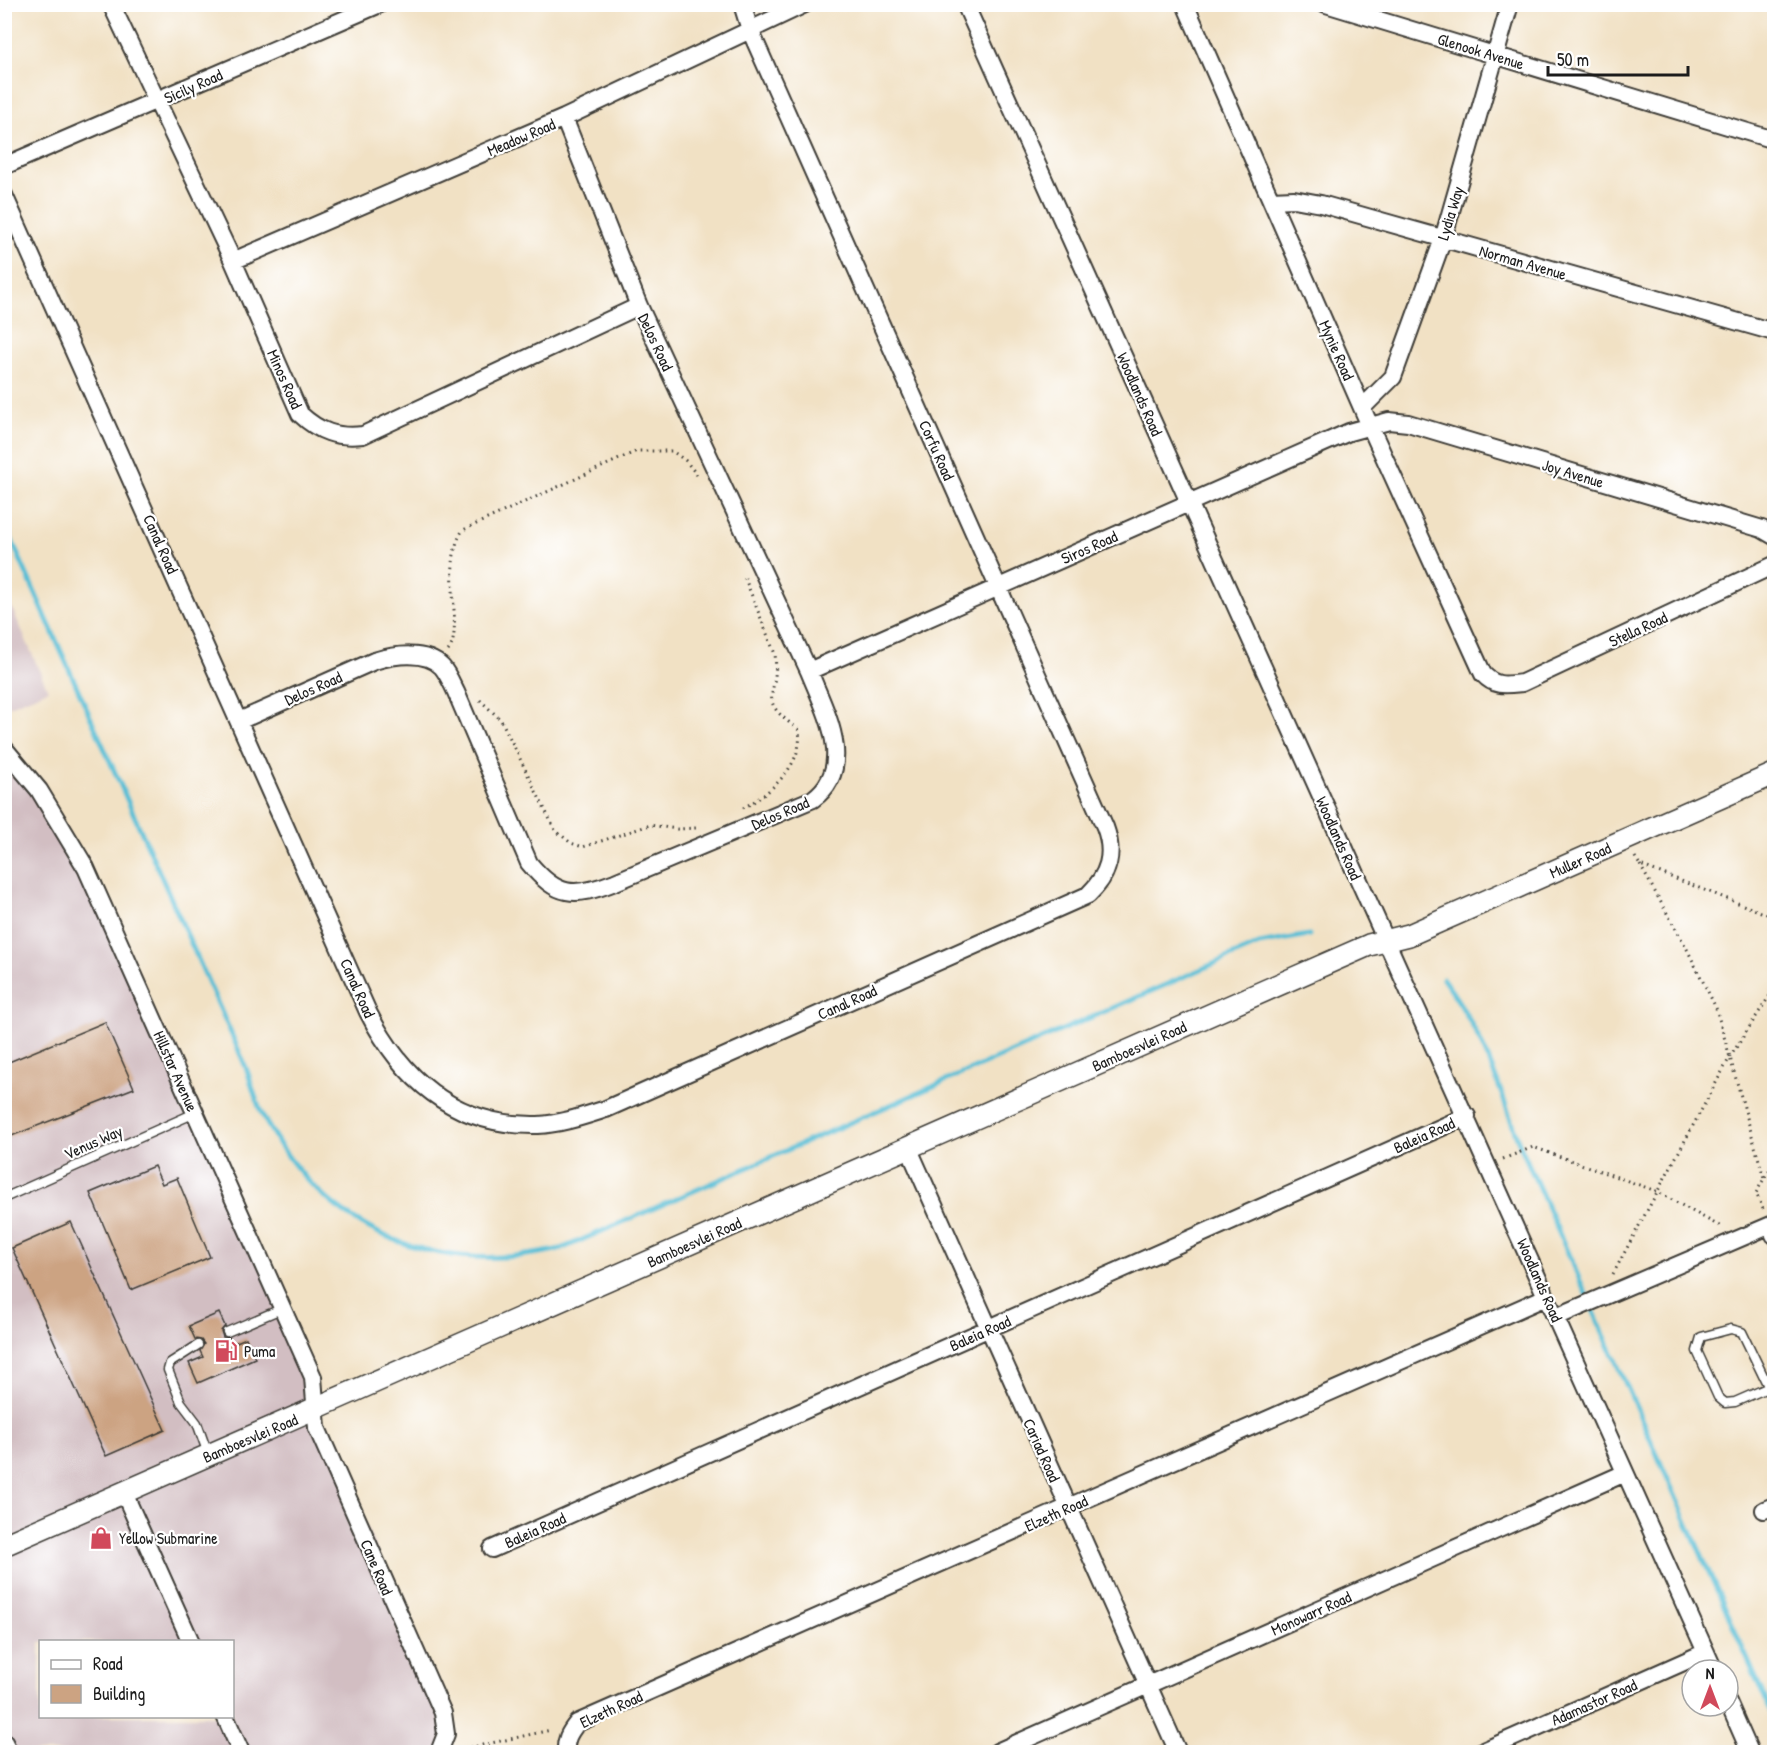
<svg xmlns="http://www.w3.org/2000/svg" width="1779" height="1757" font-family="'Patrick Hand',sans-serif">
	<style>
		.industrial { fill: #d2bec2; fill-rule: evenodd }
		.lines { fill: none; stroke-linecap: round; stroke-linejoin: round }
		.stream { stroke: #57bed5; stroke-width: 5 }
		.building { fill: #cca382 }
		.service-casing { stroke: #3c3a35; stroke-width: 11 }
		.minor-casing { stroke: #3c3a35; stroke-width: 20 }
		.tertiary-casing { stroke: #3c3a35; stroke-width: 24 }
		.path { stroke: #3c3a35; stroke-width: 3; stroke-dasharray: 1.5 4.5; stroke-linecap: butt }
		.service { stroke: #fff; stroke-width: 8 }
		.minor { stroke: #fff; stroke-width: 16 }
		.tertiary { stroke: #fff; stroke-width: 21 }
		.labels { text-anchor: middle; stroke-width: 4.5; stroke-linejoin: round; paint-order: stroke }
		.street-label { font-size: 16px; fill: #1c1c1c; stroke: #fff }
		.poi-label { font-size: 16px; fill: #1c1c1c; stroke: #fff; text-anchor: start }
	</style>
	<rect width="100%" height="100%" fill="#fff"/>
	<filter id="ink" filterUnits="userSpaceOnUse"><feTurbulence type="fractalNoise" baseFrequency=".0167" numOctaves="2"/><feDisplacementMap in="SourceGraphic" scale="12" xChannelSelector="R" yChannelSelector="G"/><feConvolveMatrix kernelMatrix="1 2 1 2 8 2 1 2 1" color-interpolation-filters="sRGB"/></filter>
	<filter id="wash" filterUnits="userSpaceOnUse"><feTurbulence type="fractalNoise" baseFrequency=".008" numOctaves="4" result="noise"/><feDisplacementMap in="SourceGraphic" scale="24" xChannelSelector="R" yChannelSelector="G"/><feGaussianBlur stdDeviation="1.35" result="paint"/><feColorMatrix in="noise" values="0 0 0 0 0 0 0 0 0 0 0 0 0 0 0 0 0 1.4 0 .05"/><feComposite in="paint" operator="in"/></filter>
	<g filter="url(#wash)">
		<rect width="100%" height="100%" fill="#f1e1c4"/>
		<path class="industrial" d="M4,590L48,690L5,708H4Z
			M4,746L40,790L198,1111L317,1409L449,1723L444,1752H5ZM40,1642H232V1716H40Z"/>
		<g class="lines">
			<path class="stream" d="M4,523L230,1031C236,1045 243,1059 248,1073C253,1089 257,1106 265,1120C327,1234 436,1277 561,1249L1259,944L1309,935
				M1443,979C1480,1028 1498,1081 1517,1138L1774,1719"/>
		</g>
		<g id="blocks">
			<path class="building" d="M105,1022L134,1088L4,1139V1064Z
				M154,1166L162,1184L177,1178L210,1257L131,1290L90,1193Z
				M71,1222L165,1430L106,1456L12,1248Z
				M219,1313L225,1326L221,1331L223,1337L230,1338L232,1344L246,1338L255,1358L198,1383L189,1363L203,1357L200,1351L204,1344L201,1340L195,1339L189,1326Z"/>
		</g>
	</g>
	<g filter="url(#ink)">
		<use href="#blocks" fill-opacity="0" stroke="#3c3a35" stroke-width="1.5"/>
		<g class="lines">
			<g class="service-casing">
				<path id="service" d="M4,1198L195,1113
					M227,1332L281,1309
					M198,1345L170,1363L168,1370L181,1402L197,1423L208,1454
					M1769,1388L1742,1332L1731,1329L1701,1337L1697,1351L1718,1397L1725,1403L1735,1402L1774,1385"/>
			</g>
			<g class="minor-casing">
				<path id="minor" d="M111,4L233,261L300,414C319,432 337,438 363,435L639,306
					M965,4L1714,1670
					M1185,4L1370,426L1483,674C1495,687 1505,685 1522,683L1774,565
					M1326,4L1774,140
					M4,166L380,4
					M4,195L368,1012C403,1081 456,1127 538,1125C561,1124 584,1116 606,1109L1088,895C1109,875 1115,854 1105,827L750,30L742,4
					M1271,200L1294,199L1321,204L1774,332
					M233,261L564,118L805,4
					M1362,408L1393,377L1443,239L1510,4
					M809,671L1349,432L1389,421L1408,423L1762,529L1774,536
					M239,721L374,661C394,655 426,650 442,667C448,674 452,684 456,692L529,863C557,897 574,898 615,882L813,799C857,767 825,711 809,671L639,306L564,118
					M4,748L39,790L86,868L313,1377L317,1428L443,1713L446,1734L439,1752
					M908,1147L1178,1752
					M1556,1317L1771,1225L1774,1235
					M124,1493L191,1642
					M1764,1510L1774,1506
					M492,1549L1467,1116
					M1728,1702L1750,1752
					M225,1716L241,1752
					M4,1742L9,1752
					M566,1752C565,1740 569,1733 577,1723L1546,1297
					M997,1752L1625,1473
					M1481,1752L1706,1652"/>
			</g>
			<g class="tertiary-casing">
				<path id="tertiary" d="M4,1545L1369,945L1409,935L1774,774"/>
			</g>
			<path class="path" d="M448,651C465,632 440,562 463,530L637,451H672L686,461L697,475
				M480,700L501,720L555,830L571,843L583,847L650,825L677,829L696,828
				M743,808C771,793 804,764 799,730C753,696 780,700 775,654L744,576
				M1635,857L1640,865L1774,917
				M1640,865L1686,947L1716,1008L1764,1178
				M1503,1159L1533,1147L1656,1191L1721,1227
				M1763,1209L1756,1193L1774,1161
				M1613,1274L1730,1057L1774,989
				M458,1748L473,1747L551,1730"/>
			<use href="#service" class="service"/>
			<use href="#minor" class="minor"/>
			<use href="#tertiary" class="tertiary"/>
		</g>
	</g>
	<defs>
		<g id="fuel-bare" transform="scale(1.8)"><path d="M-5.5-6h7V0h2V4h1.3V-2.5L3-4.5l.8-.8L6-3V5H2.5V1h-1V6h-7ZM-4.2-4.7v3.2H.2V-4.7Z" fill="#d1495b" stroke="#fff" stroke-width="2.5" paint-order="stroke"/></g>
		<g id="shop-bare" transform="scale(1.8)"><path d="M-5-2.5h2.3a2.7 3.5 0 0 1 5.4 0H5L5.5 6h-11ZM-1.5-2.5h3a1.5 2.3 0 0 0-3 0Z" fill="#d1495b" stroke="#fff" stroke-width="2.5" paint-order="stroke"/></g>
	</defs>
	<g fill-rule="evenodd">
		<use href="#fuel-bare" x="226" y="1351"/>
		<use href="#shop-bare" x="101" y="1538"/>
	</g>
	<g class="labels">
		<g class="street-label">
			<text transform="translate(1481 51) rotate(17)" y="6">Glenook Avenue</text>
			<text transform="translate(193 86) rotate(-24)" y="6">Sicily Road</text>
			<text transform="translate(521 137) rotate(-23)" y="6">Meadow Road</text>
			<text transform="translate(1450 213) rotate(-73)" y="6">Lydia Way</text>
			<text transform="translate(1523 262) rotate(16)" y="6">Norman Avenue</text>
			<text transform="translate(656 342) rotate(65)" y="6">Delos Road</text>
			<text transform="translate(1337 350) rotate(66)" y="6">Mynie Road</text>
			<text transform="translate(285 379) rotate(66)" y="6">Minos Road</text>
			<text transform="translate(1140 394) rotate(66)" y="6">Woodlands Road</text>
			<text transform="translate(937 450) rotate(66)" y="6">Corfu Road</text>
			<text transform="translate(1573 473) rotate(17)" y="6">Joy Avenue</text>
			<text transform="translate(161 544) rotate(66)" y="6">Canal Road</text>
			<text transform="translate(1089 547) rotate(-24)" y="6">Siros Road</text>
			<text transform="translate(1638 629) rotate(-25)" y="6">Stella Road</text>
			<text transform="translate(313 688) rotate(-24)" y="6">Delos Road</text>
			<text transform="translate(780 813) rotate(-23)" y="6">Delos Road</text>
			<text transform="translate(1339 838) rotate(66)" y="6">Woodlands Road</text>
			<text transform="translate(1580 860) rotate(-24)" y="6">Muller Road</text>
			<text transform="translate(358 988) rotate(66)" y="6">Canal Road</text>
			<text transform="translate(847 1002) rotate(-24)" y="6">Canal Road</text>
			<text transform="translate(1139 1046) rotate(-24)" y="6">Bamboesvlei Road</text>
			<text transform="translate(176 1071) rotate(66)" y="6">Hillstar Avenue</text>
			<text transform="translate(1424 1135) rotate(-24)" y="6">Baleia Road</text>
			<text transform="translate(93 1142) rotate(-24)" y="6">Venus Way</text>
			<text transform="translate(694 1242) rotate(-24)" y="6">Bamboesvlei Road</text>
			<text transform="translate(1540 1280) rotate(66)" y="6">Woodlands Road</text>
			<text transform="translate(980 1333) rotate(-24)" y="6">Baleia Road</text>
			<text transform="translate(250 1438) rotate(-23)" y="6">Bamboesvlei Road</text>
			<text transform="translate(1042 1450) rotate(66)" y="6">Cariad Road</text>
			<text transform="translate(1056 1513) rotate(-24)" y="6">Elzeth Road</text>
			<text transform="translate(535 1530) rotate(-24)" y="6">Baleia Road</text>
			<text transform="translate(377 1567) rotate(67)" y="6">Cane Road</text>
			<text transform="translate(1311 1613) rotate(-24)" y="6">Monowarr Road</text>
			<text transform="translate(1594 1702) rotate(-24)" y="6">Adamastor Road</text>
			<text transform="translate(611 1709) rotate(-25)" y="6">Elzeth Road</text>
		</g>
		<g class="poi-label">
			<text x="244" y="1357">Puma</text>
			<text x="119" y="1544">Yellow Submarine</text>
		</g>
	</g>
	<rect width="1779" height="1757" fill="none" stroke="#fff" stroke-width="24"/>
	<rect x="39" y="1640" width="195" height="78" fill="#ffffff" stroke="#a4a4a4" stroke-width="1.5"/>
	<rect x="51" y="1660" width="30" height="9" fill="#ffffff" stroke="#a4a4a4" stroke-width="1.5"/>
	<text x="93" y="1670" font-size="18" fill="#1c1c1c">Road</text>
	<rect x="51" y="1685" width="30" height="18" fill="#cca382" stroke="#a4a4a4" stroke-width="1.5"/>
	<text x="93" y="1700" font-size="18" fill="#1c1c1c">Building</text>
	<g transform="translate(1710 1688)"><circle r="28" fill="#ffffff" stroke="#a4a4a4" stroke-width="1.5"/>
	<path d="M0-4.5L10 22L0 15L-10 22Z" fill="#d1495b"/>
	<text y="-9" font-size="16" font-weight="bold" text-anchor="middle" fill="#1c1c1c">N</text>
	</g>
	<path d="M1548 66v9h140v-9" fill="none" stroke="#1c1c1c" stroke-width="3"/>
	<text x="1557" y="66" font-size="18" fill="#1c1c1c" stroke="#ffffff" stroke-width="4.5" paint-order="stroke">50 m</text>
</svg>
